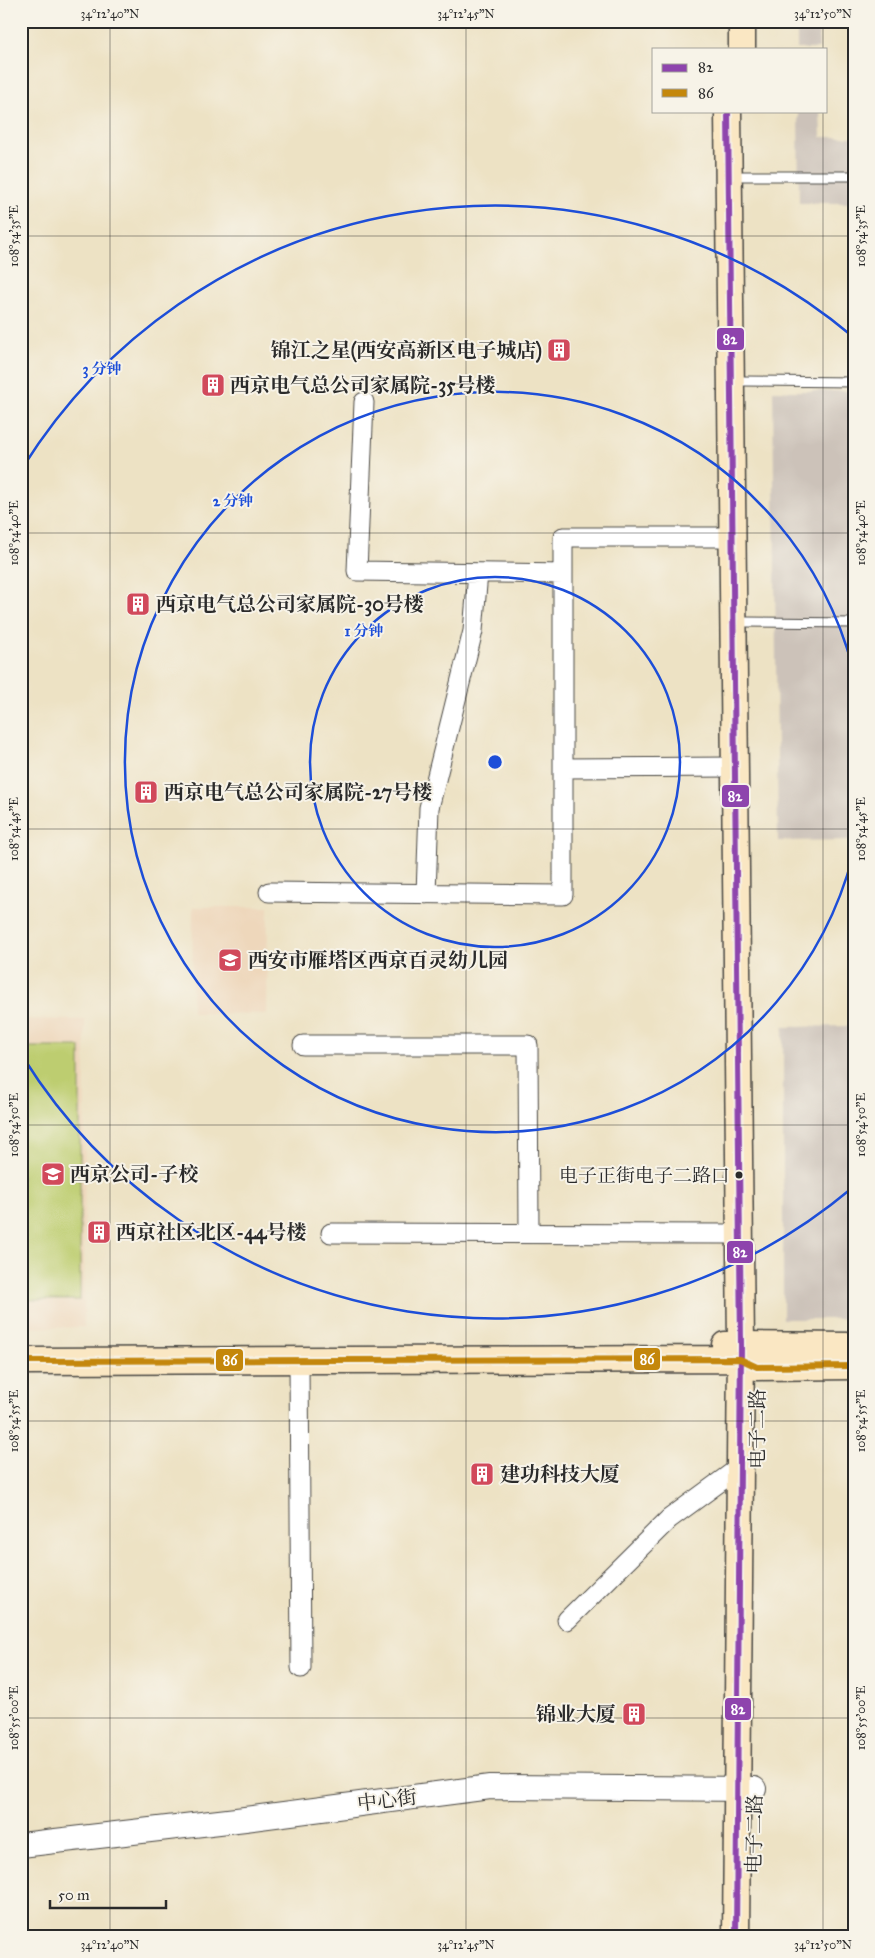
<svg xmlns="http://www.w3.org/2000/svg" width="875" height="1958" font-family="'IM FELL Great Primer','Noto Serif SC',serif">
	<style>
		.built { fill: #eed7bb }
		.industrial { fill: #ccc2b9 }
		.green { fill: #bdcd70; stroke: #747c4e }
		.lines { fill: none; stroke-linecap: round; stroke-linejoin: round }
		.service-casing { stroke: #484642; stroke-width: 11 }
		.minor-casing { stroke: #484642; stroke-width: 21 }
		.tertiary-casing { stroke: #484642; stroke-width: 26 }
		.secondary-casing { stroke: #484642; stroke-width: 29 }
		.service { stroke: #fff; stroke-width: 9 }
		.minor { stroke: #fff; stroke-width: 19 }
		.tertiary { stroke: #fff; stroke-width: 24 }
		.secondary { stroke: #fae7c3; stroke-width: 26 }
		.bus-1-casing { stroke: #f7f3e8; stroke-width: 10 }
		.bus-2-casing { stroke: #f7f3e8; stroke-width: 10 }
		.bus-1 { stroke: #8e44ad; stroke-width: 6 }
		.bus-2 { stroke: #c4870b; stroke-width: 6 }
		.ticks { fill: none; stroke: #2b2b2b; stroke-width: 1; stroke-opacity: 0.45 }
		.ring { fill: none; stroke: #1d4ed8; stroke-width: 2.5 }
		.bus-dot { fill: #2b2b2b; stroke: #f7f3e8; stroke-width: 2 }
		.labels { text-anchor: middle; stroke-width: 4; stroke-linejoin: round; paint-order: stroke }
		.bus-label { font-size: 19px; fill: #2b2b2b; stroke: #f7f3e8; text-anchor: end }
		.poi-label { font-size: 20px; font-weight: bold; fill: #2b2b2b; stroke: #f7f3e8; text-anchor: start }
		.street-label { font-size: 20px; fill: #2b2b2b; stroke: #f7f3e8 }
		.centre { fill: #1d4ed8; stroke: #f7f3e8; stroke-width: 2.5 }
		.ring-label { font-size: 15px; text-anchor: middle; font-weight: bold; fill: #1d4ed8; stroke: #f7f3e8; stroke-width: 4; stroke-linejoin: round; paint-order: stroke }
		.line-badge { stroke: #f7f3e8; stroke-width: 2 }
		.badge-label { font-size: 14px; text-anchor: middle; font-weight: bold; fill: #fff }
		.neatline { fill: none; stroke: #2b2b2b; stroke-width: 2 }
		.ticks-label { font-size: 12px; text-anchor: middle; fill: #2b2b2b }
	</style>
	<rect width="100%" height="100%" fill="#f7f3e8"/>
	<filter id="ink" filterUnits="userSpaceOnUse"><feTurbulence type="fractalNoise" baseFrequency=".02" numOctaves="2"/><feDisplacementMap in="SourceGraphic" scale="10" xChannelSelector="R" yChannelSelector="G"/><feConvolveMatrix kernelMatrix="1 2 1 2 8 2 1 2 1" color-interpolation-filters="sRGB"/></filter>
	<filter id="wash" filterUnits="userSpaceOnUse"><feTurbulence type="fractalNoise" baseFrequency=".0096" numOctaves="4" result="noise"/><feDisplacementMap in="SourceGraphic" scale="20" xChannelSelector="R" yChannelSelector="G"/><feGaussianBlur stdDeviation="1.12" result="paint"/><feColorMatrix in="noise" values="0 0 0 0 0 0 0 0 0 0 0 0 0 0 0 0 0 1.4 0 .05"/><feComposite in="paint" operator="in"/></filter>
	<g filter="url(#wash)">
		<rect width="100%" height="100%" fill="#ede2c4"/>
		<path class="built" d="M193,907H268L267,1014L192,1013Z
			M21,1019L85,1020L84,1327L21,1328Z"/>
		<path class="industrial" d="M797,21H818L819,49H797Z
			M798,111H820L821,137H854V203H799Z
			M773,391H854V840L778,841Z
			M854,1026V1319H783V1027Z"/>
		<path class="green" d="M21,1047H80V1300H21Z"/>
	</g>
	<g filter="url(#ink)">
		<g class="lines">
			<g class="service-casing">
				<path id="service" d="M743,176H854
					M744,381L854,382
					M747,622L854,623"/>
			</g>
			<g class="minor-casing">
				<path id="minor" d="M364,402L357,571L563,574
					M563,768L735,767
					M269,892L563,895V537H732
					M426,894L429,808L473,631L478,573
					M303,1045H528L529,1233
					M331,1233L740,1234
					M299,1361L301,1668
					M567,1620L669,1519L740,1467"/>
			</g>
			<g class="tertiary-casing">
				<path id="tertiary" d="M21,1845L245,1819L490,1787L754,1789"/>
			</g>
			<g class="secondary-casing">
				<path id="secondary" d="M742,21V49
					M728,111L741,1345L736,1937
					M725,1345L854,1346
					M21,1361L740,1359L757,1367L854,1366"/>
			</g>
			<use href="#service" class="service"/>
			<use href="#minor" class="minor"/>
			<use href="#tertiary" class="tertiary"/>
			<use href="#secondary" class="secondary"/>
			<g class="bus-1-casing">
				<path id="bus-1" d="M728,111L741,1345L736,1937"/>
			</g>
			<g class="bus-2-casing">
				<path id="bus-2" d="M21,1361L740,1359L757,1367L854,1366"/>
			</g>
			<use href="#bus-1" class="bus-1"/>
			<use href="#bus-2" class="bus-2"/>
		</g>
	</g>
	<path class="ticks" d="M110,21V1937M466,21V1937M823,21V49M823,111V1937M21,236H854M21,533H854M21,829H854M21,1125H854M21,1421H854M21,1718H854"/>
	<g class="ring">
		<circle cx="495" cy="762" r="185"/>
		<path d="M853 855A370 370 0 1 1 853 669"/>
		<path d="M852 1188A556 556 0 0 1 23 1057M23 467A556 556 0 0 1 852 336"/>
	</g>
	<defs>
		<g id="building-square" transform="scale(1.25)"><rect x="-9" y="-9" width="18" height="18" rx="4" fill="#d1495b" stroke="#f7f3e8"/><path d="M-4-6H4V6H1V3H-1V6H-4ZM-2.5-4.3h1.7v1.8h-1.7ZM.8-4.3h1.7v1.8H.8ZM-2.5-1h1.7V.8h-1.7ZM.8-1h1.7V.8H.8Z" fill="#fff"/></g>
		<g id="school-square" transform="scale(1.25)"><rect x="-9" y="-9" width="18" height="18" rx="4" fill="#d1495b" stroke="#f7f3e8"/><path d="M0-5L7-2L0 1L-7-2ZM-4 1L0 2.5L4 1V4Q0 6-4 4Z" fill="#fff"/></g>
	</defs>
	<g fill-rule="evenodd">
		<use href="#building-square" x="559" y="350"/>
		<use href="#building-square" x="213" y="385"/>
		<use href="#building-square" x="138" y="604"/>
		<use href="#building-square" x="146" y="792"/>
		<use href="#school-square" x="230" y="960"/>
		<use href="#school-square" x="53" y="1174"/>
		<use href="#building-square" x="99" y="1232"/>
		<use href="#building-square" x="482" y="1474"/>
		<use href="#building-square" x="634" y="1714"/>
	</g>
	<circle class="bus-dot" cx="739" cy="1175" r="4.5"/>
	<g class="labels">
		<g class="bus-label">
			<text x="730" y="1182">电子正街电子二路口</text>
		</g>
		<g class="poi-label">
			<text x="542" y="357" text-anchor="end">锦江之星(西安高新区电子城店)</text>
			<text x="230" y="392">西京电气总公司家属院-35号楼</text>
			<text x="156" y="611">西京电气总公司家属院-30号楼</text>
			<text x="164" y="799">西京电气总公司家属院-27号楼</text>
			<text x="248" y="967">西安市雁塔区西京百灵幼儿园</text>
			<text x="70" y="1181">西京公司-子校</text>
			<text x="116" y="1239">西京社区北区-44号楼</text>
			<text x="500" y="1481">建功科技大厦</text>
			<text x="616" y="1721" text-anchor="end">锦业大厦</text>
		</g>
		<g class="street-label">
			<text transform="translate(757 1429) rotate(-90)" y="7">电子二路</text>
			<text transform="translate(387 1800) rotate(-7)" y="7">中心街</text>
			<text transform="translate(754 1834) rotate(-89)" y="7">电子二路</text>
		</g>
	</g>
	<circle cx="495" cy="762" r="8" class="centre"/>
	<g class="ring-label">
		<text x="102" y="374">3 分钟</text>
		<text x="233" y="506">2 分钟</text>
		<text x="364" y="636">1 分钟</text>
	</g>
	<g class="line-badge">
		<rect x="716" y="327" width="29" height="24" rx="5" fill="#8e44ad"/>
		<rect x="721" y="784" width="29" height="24" rx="5" fill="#8e44ad"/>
		<rect x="726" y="1240" width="28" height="24" rx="5" fill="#8e44ad"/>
		<rect x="633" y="1347" width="28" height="24" rx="5" fill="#c4870b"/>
		<rect x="215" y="1348" width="29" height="24" rx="5" fill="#c4870b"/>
		<rect x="724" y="1697" width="28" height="24" rx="5" fill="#8e44ad"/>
	</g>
	<g class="badge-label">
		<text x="730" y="344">82</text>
		<text x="735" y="801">82</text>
		<text x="740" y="1257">82</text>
		<text x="647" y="1364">86</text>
		<text x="230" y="1365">86</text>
		<text x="738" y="1714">82</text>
	</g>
	<rect width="875" height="1958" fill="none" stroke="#f7f3e8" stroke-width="55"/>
	<rect x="652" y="48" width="175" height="65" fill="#f7f3e8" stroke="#a5a39c"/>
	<rect x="662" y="64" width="25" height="8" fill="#8e44ad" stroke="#a5a39c"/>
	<text x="698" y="72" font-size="15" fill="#2b2b2b">82</text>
	<rect x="662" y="89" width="25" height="8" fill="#c4870b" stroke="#a5a39c"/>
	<text x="698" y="98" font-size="15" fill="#2b2b2b">86</text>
	<path d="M50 1900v8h116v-8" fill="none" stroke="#2b2b2b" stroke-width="2.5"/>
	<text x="58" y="1900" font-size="15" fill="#2b2b2b" stroke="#f7f3e8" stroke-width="4" paint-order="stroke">50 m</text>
	<rect x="28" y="28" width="820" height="1902" class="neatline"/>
	<g class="ticks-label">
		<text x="110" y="18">34°12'40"N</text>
		<text x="466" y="18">34°12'45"N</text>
		<text x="823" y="18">34°12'50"N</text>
		<text transform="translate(861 236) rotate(-90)" y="4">108°54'35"E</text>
		<text transform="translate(14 236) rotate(-90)" y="4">108°54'35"E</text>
		<text transform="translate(14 533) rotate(-90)" y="4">108°54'40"E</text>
		<text transform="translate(861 533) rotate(-90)" y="4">108°54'40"E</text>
		<text transform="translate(861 829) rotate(-90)" y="4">108°54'45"E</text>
		<text transform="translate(14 829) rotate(-90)" y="4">108°54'45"E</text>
		<text transform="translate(861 1125) rotate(-90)" y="4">108°54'50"E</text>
		<text transform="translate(14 1125) rotate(-90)" y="4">108°54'50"E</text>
		<text transform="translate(861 1421) rotate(-90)" y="4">108°54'55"E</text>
		<text transform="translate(14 1421) rotate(-90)" y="4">108°54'55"E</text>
		<text transform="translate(861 1718) rotate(-90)" y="4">108°55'00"E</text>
		<text transform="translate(14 1718) rotate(-90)" y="4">108°55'00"E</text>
		<text x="110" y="1949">34°12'40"N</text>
		<text x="466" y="1949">34°12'45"N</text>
		<text x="823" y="1949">34°12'50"N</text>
	</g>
</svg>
